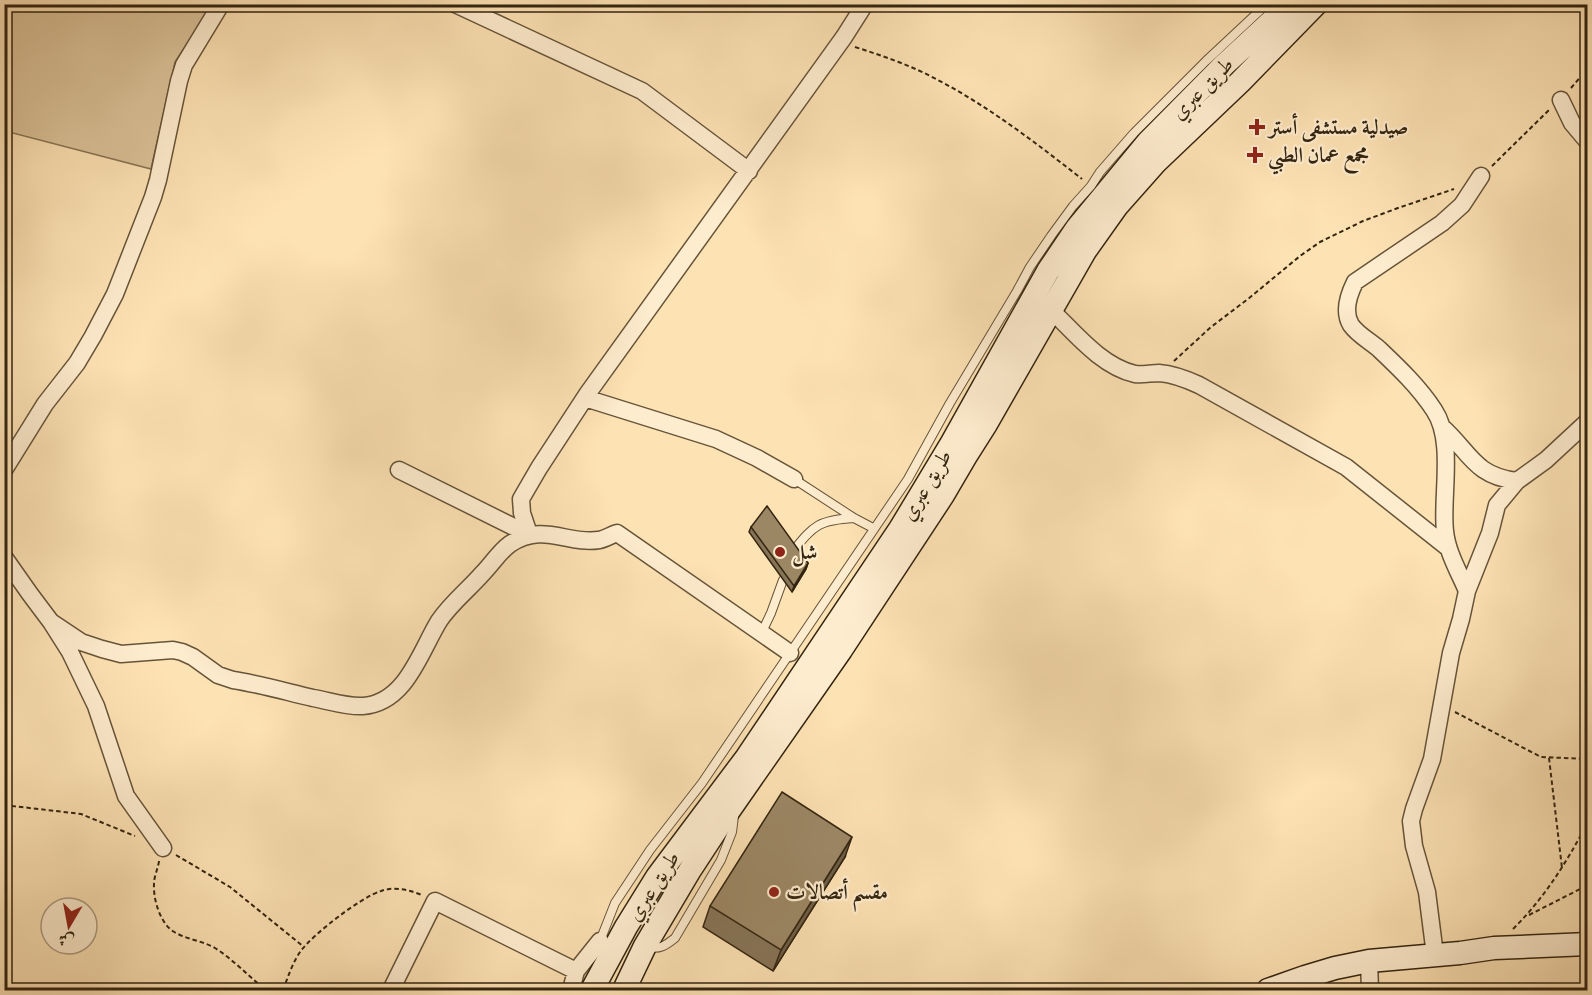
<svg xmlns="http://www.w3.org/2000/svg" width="1592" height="995" font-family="Vollkorn,Amiri,serif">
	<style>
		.green { fill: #dbc298; stroke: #877454; stroke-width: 1.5 }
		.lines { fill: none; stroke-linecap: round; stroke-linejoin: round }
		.lane-casing { stroke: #665439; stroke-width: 10 }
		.street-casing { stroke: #665439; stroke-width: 19 }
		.secondary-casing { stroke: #332510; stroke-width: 25 }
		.path { stroke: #332510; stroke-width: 2; stroke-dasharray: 4.5 3; stroke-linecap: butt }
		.lane { stroke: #feecce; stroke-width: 8 }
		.street { stroke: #feecce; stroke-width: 16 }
		.secondary { stroke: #feecce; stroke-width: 22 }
		.wall { fill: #867457; stroke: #332510; stroke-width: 1.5 }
		.shaded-wall { fill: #6d5e47; stroke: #332510; stroke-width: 1.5 }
		.building { fill: #9c8765; stroke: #332510; stroke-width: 1.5 }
		.poi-dot { fill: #8f2418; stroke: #feecce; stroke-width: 2 }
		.labels { text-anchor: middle; stroke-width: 4.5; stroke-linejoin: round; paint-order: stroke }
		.street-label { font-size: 21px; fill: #332510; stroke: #feecce }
		.poi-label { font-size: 21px; font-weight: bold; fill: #332510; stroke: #feecce; text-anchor: start }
	</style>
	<rect width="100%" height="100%" fill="#fde2b4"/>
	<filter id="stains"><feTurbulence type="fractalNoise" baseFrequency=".00333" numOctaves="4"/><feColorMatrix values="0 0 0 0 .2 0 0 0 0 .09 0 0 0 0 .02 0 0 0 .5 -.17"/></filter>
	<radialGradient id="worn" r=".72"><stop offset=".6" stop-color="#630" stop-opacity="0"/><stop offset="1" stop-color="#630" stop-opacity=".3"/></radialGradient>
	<path class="green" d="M4,5H213L175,62L151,169L5,131Z"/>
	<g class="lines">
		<g class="lane-casing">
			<path id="lane" d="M794,479L854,518L873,528
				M793,551C814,525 819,520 854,518
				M761,634L771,613L783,580
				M600,941L615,903L650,850L702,783L908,479L950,403L1017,291L1030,267L1051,236L1073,206L1091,186L1100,172L1134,133L1206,61L1267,4
				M648,947C660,950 666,945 675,938L721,860L732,832L734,816"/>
		</g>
		<g class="street-casing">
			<path id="street" d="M455,4L642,91L749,171
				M1561,100L1572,123L1588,142
				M1051,310C1075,333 1101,366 1135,374C1143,375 1151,373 1159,373C1173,374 1186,379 1199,385L1346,467L1447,547
				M585,398L716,439L757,458L794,479
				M1442,427C1470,452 1474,476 1517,481
				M4,470L45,404L77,363L93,336L115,294L153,197L158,180L179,81L184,65L221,4
				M399,470L530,535
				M529,534L522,513L521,499L539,468L588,393L844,37L865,4
				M4,557L30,594L51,622L70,652L96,706L126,796L163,848
				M1467,591C1459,572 1447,552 1445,531C1441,496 1455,441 1434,410C1419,387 1399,368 1379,349C1370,341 1358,335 1351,325C1343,312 1349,294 1355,282L1442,223L1462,205L1481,176
				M51,622L81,642L102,649L121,654L173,650L182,652L193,657L218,675L233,680C260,684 287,692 313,698C330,701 346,707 363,706C406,703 420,652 439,621C451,603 468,590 482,574C492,564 499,552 510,544C544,522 567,545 599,540C605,539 611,535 617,533L790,653
				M1435,955L1427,892L1414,846L1411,821L1414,809L1432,759L1451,653L1461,619L1467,591L1490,533L1497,505L1517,481L1546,460L1588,421
				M1369,961L1370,990
				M391,990L435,901L576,971
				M571,990L576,971L600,941"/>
		</g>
		<g class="secondary-casing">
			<path id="secondary" d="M592,990L626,927L657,877L747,757L900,529L950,446L1048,271L1077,228L1148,142L1224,65L1290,4
				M624,990L645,946L690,870L728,812L841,650L943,495L967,454L986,424L1085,251L1117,206L1156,162L1240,82L1316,4
				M1268,990L1305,977L1335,968L1369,961L1460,953L1494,948L1588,944"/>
		</g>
		<path class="path" d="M855,47C883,56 910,65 936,79C988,106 1036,143 1082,179
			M1571,88L1588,68
			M1492,166L1550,109
			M1174,361L1211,327L1248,299L1300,256L1320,242L1363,221L1398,208L1454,189
			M1455,712L1541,757L1588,759
			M1549,758L1562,868
			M4,805L81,814L135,836
			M176,855L230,887L304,947
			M159,861C158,869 154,876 154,884C153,900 161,926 176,933C189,940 203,941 215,948C234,960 249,977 266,990
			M1529,915L1588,885
			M1513,929C1546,896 1566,863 1588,822
			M283,990C288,977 292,964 300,952C312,935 361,897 381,891C395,886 409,890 422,895"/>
		<use href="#lane" class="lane"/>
		<use href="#street" class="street"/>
		<use href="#secondary" class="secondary"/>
	</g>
	<path class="wall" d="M751,527L808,563L806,569L792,592L749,532Z
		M845,857L773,971L703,927L710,906Z"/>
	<path class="shaded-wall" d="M808,563L806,569L792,592L794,586Z
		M852,837L845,857L773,971L781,950Z"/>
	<path class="building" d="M767,506L808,563L794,586L751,527Z
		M782,792L852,837L781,950L710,906Z"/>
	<g class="poi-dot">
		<path d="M1254 118h6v6h6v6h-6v6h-6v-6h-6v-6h6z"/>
		<path d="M1252 146h6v6h6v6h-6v6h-6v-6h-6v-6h6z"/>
		<circle cx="780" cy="552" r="6"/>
		<circle cx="774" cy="892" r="6"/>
	</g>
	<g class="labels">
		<g class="street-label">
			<text transform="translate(1202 88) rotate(-45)" y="7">طريق عبري</text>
			<text transform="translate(926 485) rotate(-59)" y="7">طريق عبري</text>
			<text transform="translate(653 886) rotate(-57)" y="7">طريق عبري</text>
		</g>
		<g class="poi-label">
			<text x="1269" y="134">صيدلية مستشفى أستر</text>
			<text x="1268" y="162">مجمع عمان الطبي</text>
			<text x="792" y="559">شل</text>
			<text x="786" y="899">مقسم أتصالات</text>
		</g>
	</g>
	<rect width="1592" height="995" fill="none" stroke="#fde2b4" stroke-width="24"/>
	<rect x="6" y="6" width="1580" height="983" fill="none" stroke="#332510" stroke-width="3"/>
	<rect x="12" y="12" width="1568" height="971" fill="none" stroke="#332510" stroke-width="1.5"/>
	<g transform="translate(69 926) rotate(190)"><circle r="28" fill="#feecce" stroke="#ad9c82" stroke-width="1.5"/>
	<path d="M0-4.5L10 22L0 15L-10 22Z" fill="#8f2418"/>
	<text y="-9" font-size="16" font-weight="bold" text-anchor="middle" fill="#332510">ش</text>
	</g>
	<rect width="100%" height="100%" filter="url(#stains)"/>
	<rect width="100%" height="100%" fill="url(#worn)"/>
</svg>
